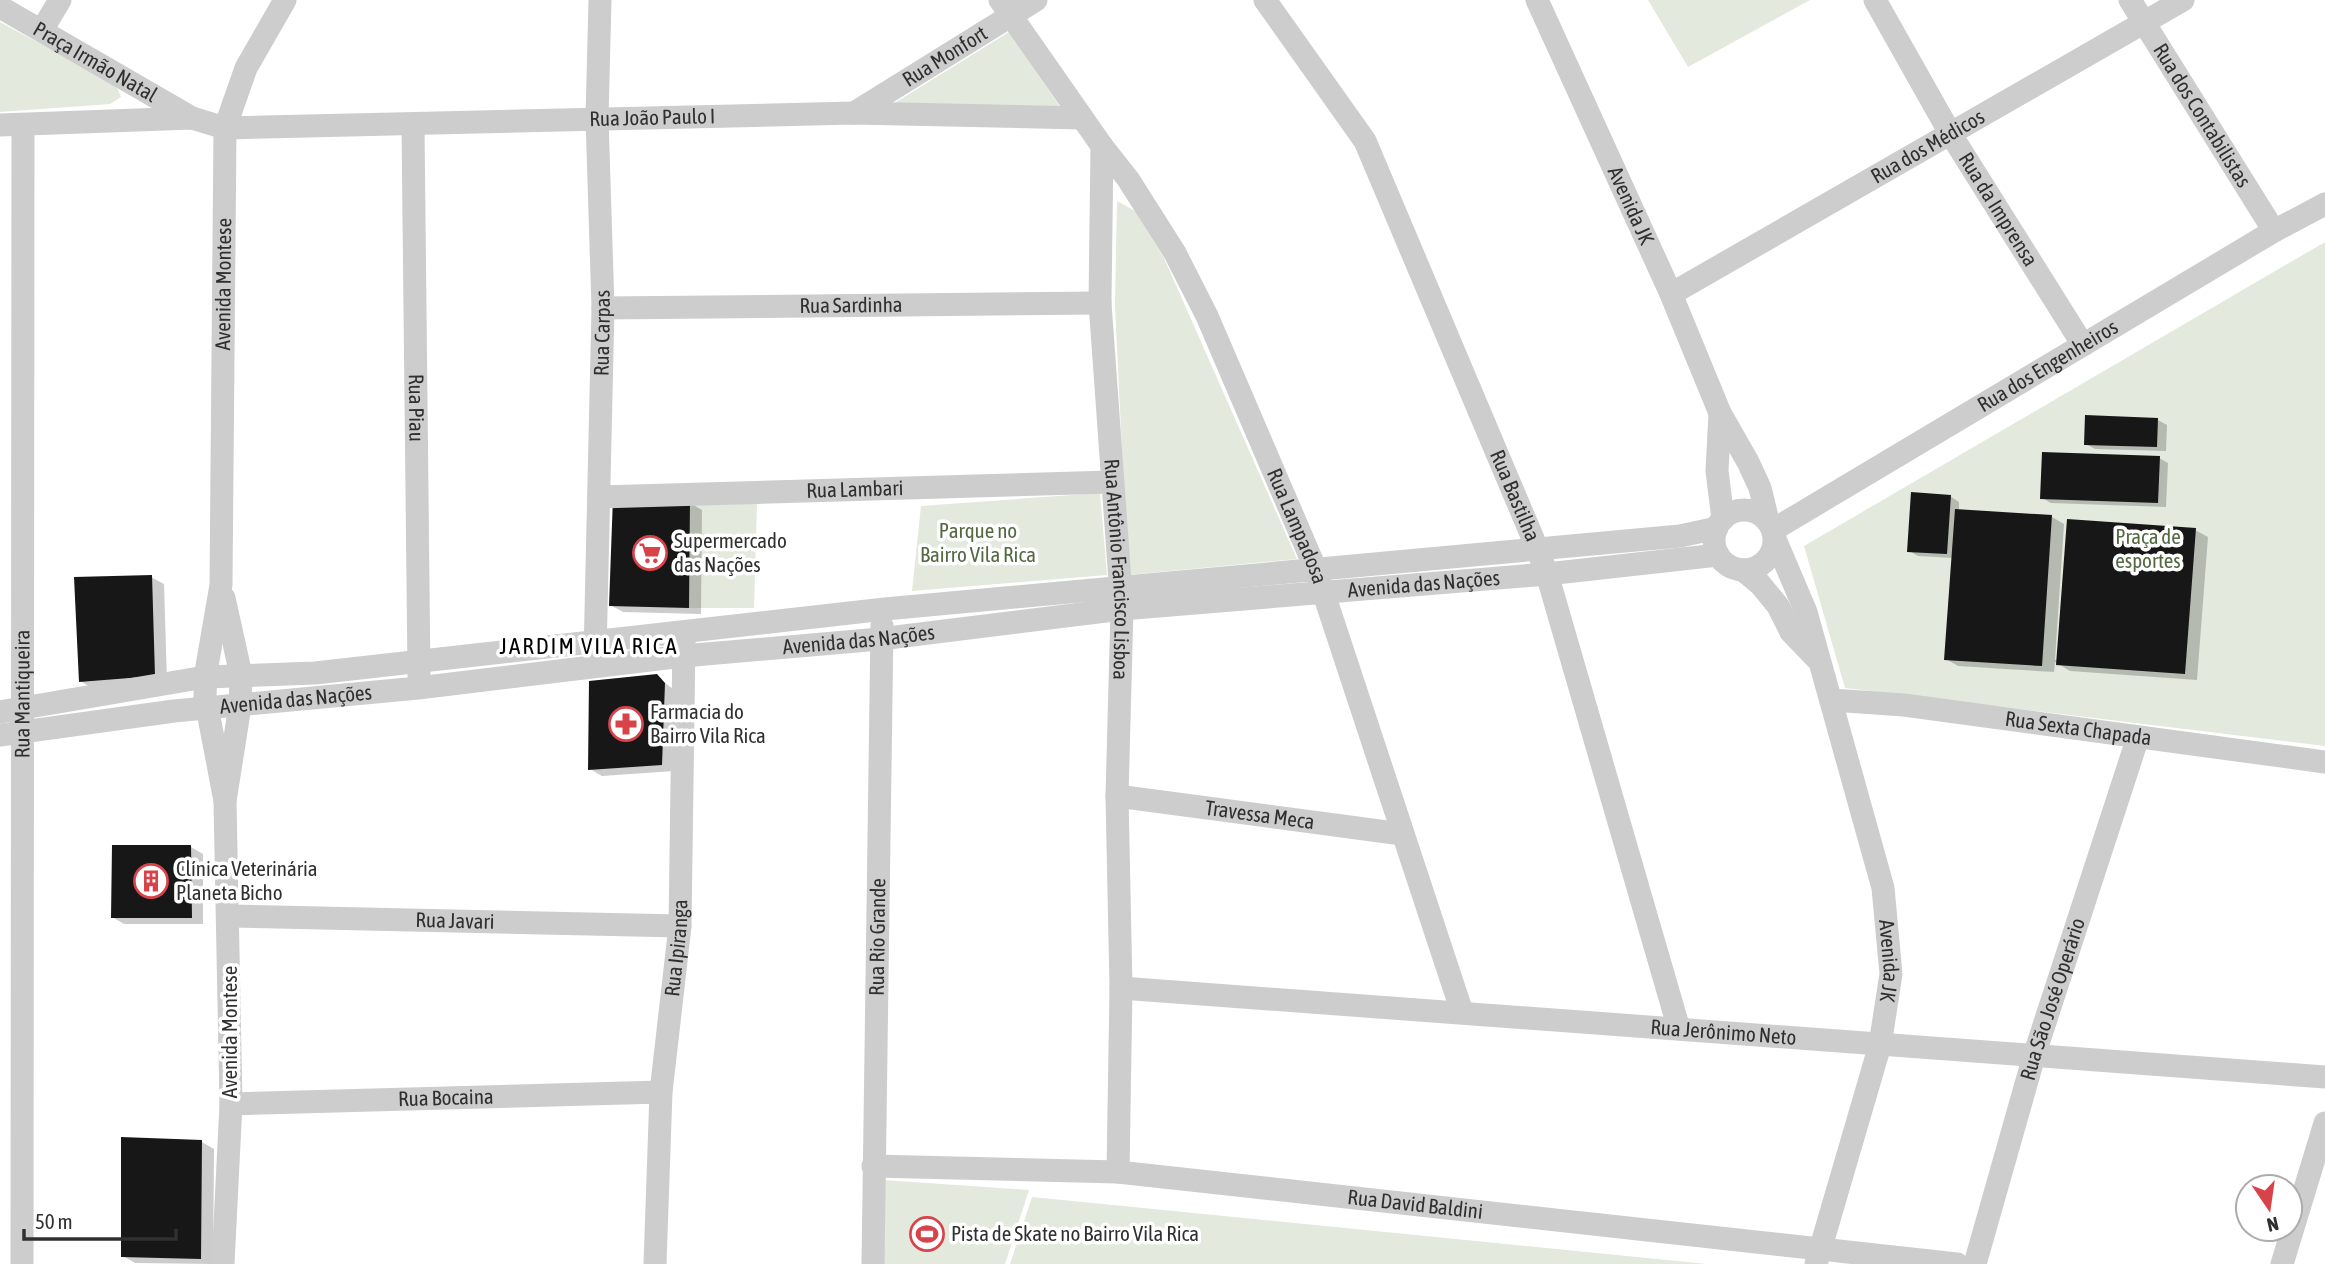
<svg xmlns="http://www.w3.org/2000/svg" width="2325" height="1264" font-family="'Asap Condensed',sans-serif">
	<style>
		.green { fill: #e3e9dd }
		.shadow { fill: #0003 }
		.building { fill: #171717 }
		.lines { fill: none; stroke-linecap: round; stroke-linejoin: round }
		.minor { stroke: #cdcdcd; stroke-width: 23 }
		.labels { text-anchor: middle; stroke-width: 7; stroke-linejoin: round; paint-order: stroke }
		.street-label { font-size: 21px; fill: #303030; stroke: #fff }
		.park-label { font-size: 21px; fill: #536941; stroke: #fff }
		.poi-label { font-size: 21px; fill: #303030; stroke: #fff; text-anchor: start }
		.neighbourhood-label { font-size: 23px; letter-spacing: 2px; fill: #000; stroke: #fff }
	</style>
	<rect width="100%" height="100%" fill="#fff"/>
	<path class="green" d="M1648,0H1810L1688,67Z
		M0,22L116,85L121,97L110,104L0,112Z
		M1009,32L1060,107L893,104Z
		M1117,201L1135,211L1164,258L1297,559L1128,575L1115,306Z
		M2325,242V746L1845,688L1804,546Z
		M1100,493L1107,575L912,591L921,506Z
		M690,501L757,504L754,608H689Z
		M883,1180L1029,1190L1005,1264H882Z
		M1032,1197L1707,1264H1010Z"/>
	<path class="shadow" d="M2158,420L2167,425L2166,451L2095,449L2086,444Z
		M2159,458L2168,463L2166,507L2051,503L2042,498Z
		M1950,496L1959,502V511L2052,517L2064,524L2055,660H2058L2195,530L2208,537L2197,680L2070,671L2055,662L2054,672L1958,666L1946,659L1953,558L1918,556L1909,551Z
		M690,503L702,510L701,614L623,612L610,605Z
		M151,577L164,584L167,682L92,688L80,681Z
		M656,676L677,692L674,771L602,776L590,769Z
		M191,847L203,854V924H124L112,917Z
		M202,1142L214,1149L213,1264L135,1263L123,1256Z"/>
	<path class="building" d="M2085,415L2158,418L2157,447L2084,445Z
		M2042,452L2160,456L2158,503L2040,499Z
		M1911,492L1951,495L1947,554L1907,552Z
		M613,497L690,501L689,608L609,606Z
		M1955,509L2052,515L2042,666L1944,660Z
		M2067,519L2196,528L2185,674L2056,665Z
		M152,575L155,676L79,682L74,577Z
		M657,674L665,683L662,765L588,770L589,681Z
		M112,845H191L192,918H111Z
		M121,1137L202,1140L201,1259L121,1257Z"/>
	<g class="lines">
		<g class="minor">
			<path id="s1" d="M1000,0L1102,146L1100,303L1122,609L1117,796L1121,988L1118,1172"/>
			<path id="s2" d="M1265,0L1365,141L1537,548L1547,574L1679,1029"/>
			<path id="s3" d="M1537,0L1671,294L1720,413L1748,462L1760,488L1768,521"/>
			<path id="s4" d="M1875,0L1950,133L2083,345"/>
			<path id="s5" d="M2130,0L2274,231"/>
			<path id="s6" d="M0,7L192,118"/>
			<path d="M42,30L60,0"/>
			<path id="s7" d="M854,113L1036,0"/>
			<path id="s8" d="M0,125L192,118L225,128L854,113L1081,118"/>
			<path id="s9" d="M413,126L419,675"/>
			<path id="s10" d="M1102,146L1128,179L1175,253L1207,316L1316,570L1462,1012"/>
			<path id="s11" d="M1671,294L2183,0"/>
			<path id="s12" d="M603,308L1100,303"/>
			<path d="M1720,413L1717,471L1723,519"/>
			<path id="s13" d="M599,497L1111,482"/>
			<circle cx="1744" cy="540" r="30"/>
			<path id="s14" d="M1773,530L2274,231L2325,204"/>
			<path id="s15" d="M1775,539L1806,612L1883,888L1891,974L1880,1045L1816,1264"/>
			<path d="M1743,570L1760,584L1778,606L1791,632L1816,658"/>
			<path id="s16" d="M595,655L603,308L597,118L600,0"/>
			<path id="s17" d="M1832,700L1904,705L2325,762"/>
			<path d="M0,712L205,677L315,673L885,609L1680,536L1717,528"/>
			<path id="s18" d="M0,735L174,711L418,688L683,656L880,639L1122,609L1547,574L1718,555"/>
			<path id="s19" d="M1117,796L1402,834"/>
			<path id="s20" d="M225,801L205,696L206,672L221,585L225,128L246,68L285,0"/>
			<path id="s21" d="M229,916L680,926"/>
			<path id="s22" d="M1121,988L2325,1077"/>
			<path id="s23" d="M231,1104L661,1092"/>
			<path id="s24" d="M873,1166L1118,1172L1957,1264"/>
			<path id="s25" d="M22,1264L23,125"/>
			<path d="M223,1264L231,1104L225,801L240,706L241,675L224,598"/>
			<path id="s26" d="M655,1264L661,1092L680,926L684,641"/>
			<path id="s27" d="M873,1264L882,626"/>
			<path id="s28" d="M1975,1264L2034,1056L2138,737"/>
			<path d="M2282,1264L2325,1123"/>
		</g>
	</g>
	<defs>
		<g id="supermarket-ring" transform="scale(1.75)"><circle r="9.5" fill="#fff" stroke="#d84249" stroke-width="1.5"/><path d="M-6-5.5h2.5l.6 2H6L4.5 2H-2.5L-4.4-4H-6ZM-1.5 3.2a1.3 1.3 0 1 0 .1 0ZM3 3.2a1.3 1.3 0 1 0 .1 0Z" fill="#d84249"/></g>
		<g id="pharmacy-ring" transform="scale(1.75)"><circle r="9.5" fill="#fff" stroke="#d84249" stroke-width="1.5"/><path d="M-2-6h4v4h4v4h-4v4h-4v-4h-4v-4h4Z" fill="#d84249"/></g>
		<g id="building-ring" transform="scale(1.75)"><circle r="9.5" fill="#fff" stroke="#d84249" stroke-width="1.5"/><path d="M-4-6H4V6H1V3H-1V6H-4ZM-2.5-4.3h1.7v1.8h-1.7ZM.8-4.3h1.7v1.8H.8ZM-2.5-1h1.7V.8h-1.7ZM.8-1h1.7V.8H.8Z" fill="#d84249"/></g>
		<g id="stadium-ring" transform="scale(1.75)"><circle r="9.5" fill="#fff" stroke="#d84249" stroke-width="1.5"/><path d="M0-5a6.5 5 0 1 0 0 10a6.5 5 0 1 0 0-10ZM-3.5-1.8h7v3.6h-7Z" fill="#d84249"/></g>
	</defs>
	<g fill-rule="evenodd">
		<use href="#supermarket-ring" x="650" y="553"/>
		<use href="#pharmacy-ring" x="626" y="724"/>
		<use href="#building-ring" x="151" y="881"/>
		<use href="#stadium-ring" x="927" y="1234"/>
	</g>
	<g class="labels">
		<g class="street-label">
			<text dy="7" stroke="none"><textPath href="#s7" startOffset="107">Rua Monfort</textPath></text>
			<text dy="7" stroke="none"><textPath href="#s6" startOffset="110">Praça Irmão Natal</textPath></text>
			<text dy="7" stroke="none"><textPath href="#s5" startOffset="136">Rua dos Contabilistas</textPath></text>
			<text dy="7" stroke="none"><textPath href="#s8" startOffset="654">Rua João Paulo I</textPath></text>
			<text dy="7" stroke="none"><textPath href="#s11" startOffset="296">Rua dos Médicos</textPath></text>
			<text dy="7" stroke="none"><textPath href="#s3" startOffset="226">Avenida JK</textPath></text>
			<text dy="7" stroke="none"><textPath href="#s4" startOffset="243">Rua da Imprensa</textPath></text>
			<text dy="7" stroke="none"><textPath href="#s20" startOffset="520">Avenida Montese</textPath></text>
			<text dy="7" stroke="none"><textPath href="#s12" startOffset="248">Rua Sardinha</textPath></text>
			<text dy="7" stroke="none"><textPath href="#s16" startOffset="322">Rua Carpas</textPath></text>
			<text dy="7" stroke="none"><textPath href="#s14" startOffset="320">Rua dos Engenheiros</textPath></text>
			<text dy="7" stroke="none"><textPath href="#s9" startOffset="282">Rua Piau</textPath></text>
			<text dy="7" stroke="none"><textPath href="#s13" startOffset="256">Rua Lambari</textPath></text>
			<text dy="7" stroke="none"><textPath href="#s2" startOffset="558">Rua Bastilha</textPath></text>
			<text dy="7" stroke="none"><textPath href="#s10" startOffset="429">Rua Lampadosa</textPath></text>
			<text dy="7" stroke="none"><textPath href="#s1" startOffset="602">Rua Antônio Francisco Lisboa</textPath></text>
			<text dy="7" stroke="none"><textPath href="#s18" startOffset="1432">Avenida das Nações</textPath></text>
			<text dy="7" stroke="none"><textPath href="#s18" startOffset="864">Avenida das Nações</textPath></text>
			<text dy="7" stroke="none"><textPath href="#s25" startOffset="570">Rua Mantiqueira</textPath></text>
			<text dy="7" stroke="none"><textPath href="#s18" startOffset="298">Avenida das Nações</textPath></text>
			<text dy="7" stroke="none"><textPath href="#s17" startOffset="248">Rua Sexta Chapada</textPath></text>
			<text dy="7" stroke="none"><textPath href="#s19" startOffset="144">Travessa Meca</textPath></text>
			<text dy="7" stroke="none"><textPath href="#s21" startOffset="226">Rua Javari</textPath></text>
			<text dy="7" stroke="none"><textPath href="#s27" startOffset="327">Rua Rio Grande</textPath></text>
			<text dy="7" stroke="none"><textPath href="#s26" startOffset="317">Rua Ipiranga</textPath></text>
			<text dy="7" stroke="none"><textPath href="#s15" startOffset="439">Avenida JK</textPath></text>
			<text dy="7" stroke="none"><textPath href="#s28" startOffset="276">Rua São José Operário</textPath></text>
			<text transform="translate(230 1032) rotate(-90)" y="7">Avenida Montese</text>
			<text dy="7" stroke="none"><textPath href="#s22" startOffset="604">Rua Jerônimo Neto</textPath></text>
			<text dy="7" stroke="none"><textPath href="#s23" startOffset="215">Rua Bocaina</textPath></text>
			<text dy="7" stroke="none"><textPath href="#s24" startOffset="544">Rua David Baldini</textPath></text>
		</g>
		<g class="park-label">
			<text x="978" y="538">Parque no<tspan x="978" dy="24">Bairro Vila Rica</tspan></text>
			<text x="2148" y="544">Praça de<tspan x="2148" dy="24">esportes</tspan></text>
		</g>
		<g class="poi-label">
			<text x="674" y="548">Supermercado<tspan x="674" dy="24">das Nações</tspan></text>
			<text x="650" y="719">Farmacia do<tspan x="650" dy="24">Bairro Vila Rica</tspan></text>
			<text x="176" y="876">Clínica Veterinária<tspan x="176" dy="24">Planeta Bicho</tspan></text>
			<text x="951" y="1241">Pista de Skate no Bairro Vila Rica</text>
		</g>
		<g class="neighbourhood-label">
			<text x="589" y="654">JARDIM VILA RICA</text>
		</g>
	</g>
	<g transform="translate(2269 1208) rotate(167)"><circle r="33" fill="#ffffff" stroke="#acacac" stroke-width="2"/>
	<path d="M0-5L12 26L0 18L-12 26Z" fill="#d84249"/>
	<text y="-10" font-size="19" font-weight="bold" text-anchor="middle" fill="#303030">N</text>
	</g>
	<path d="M24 1229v10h152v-10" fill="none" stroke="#303030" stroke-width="3.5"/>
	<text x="35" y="1229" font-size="21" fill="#303030" stroke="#ffffff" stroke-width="5" paint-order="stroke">50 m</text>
</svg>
